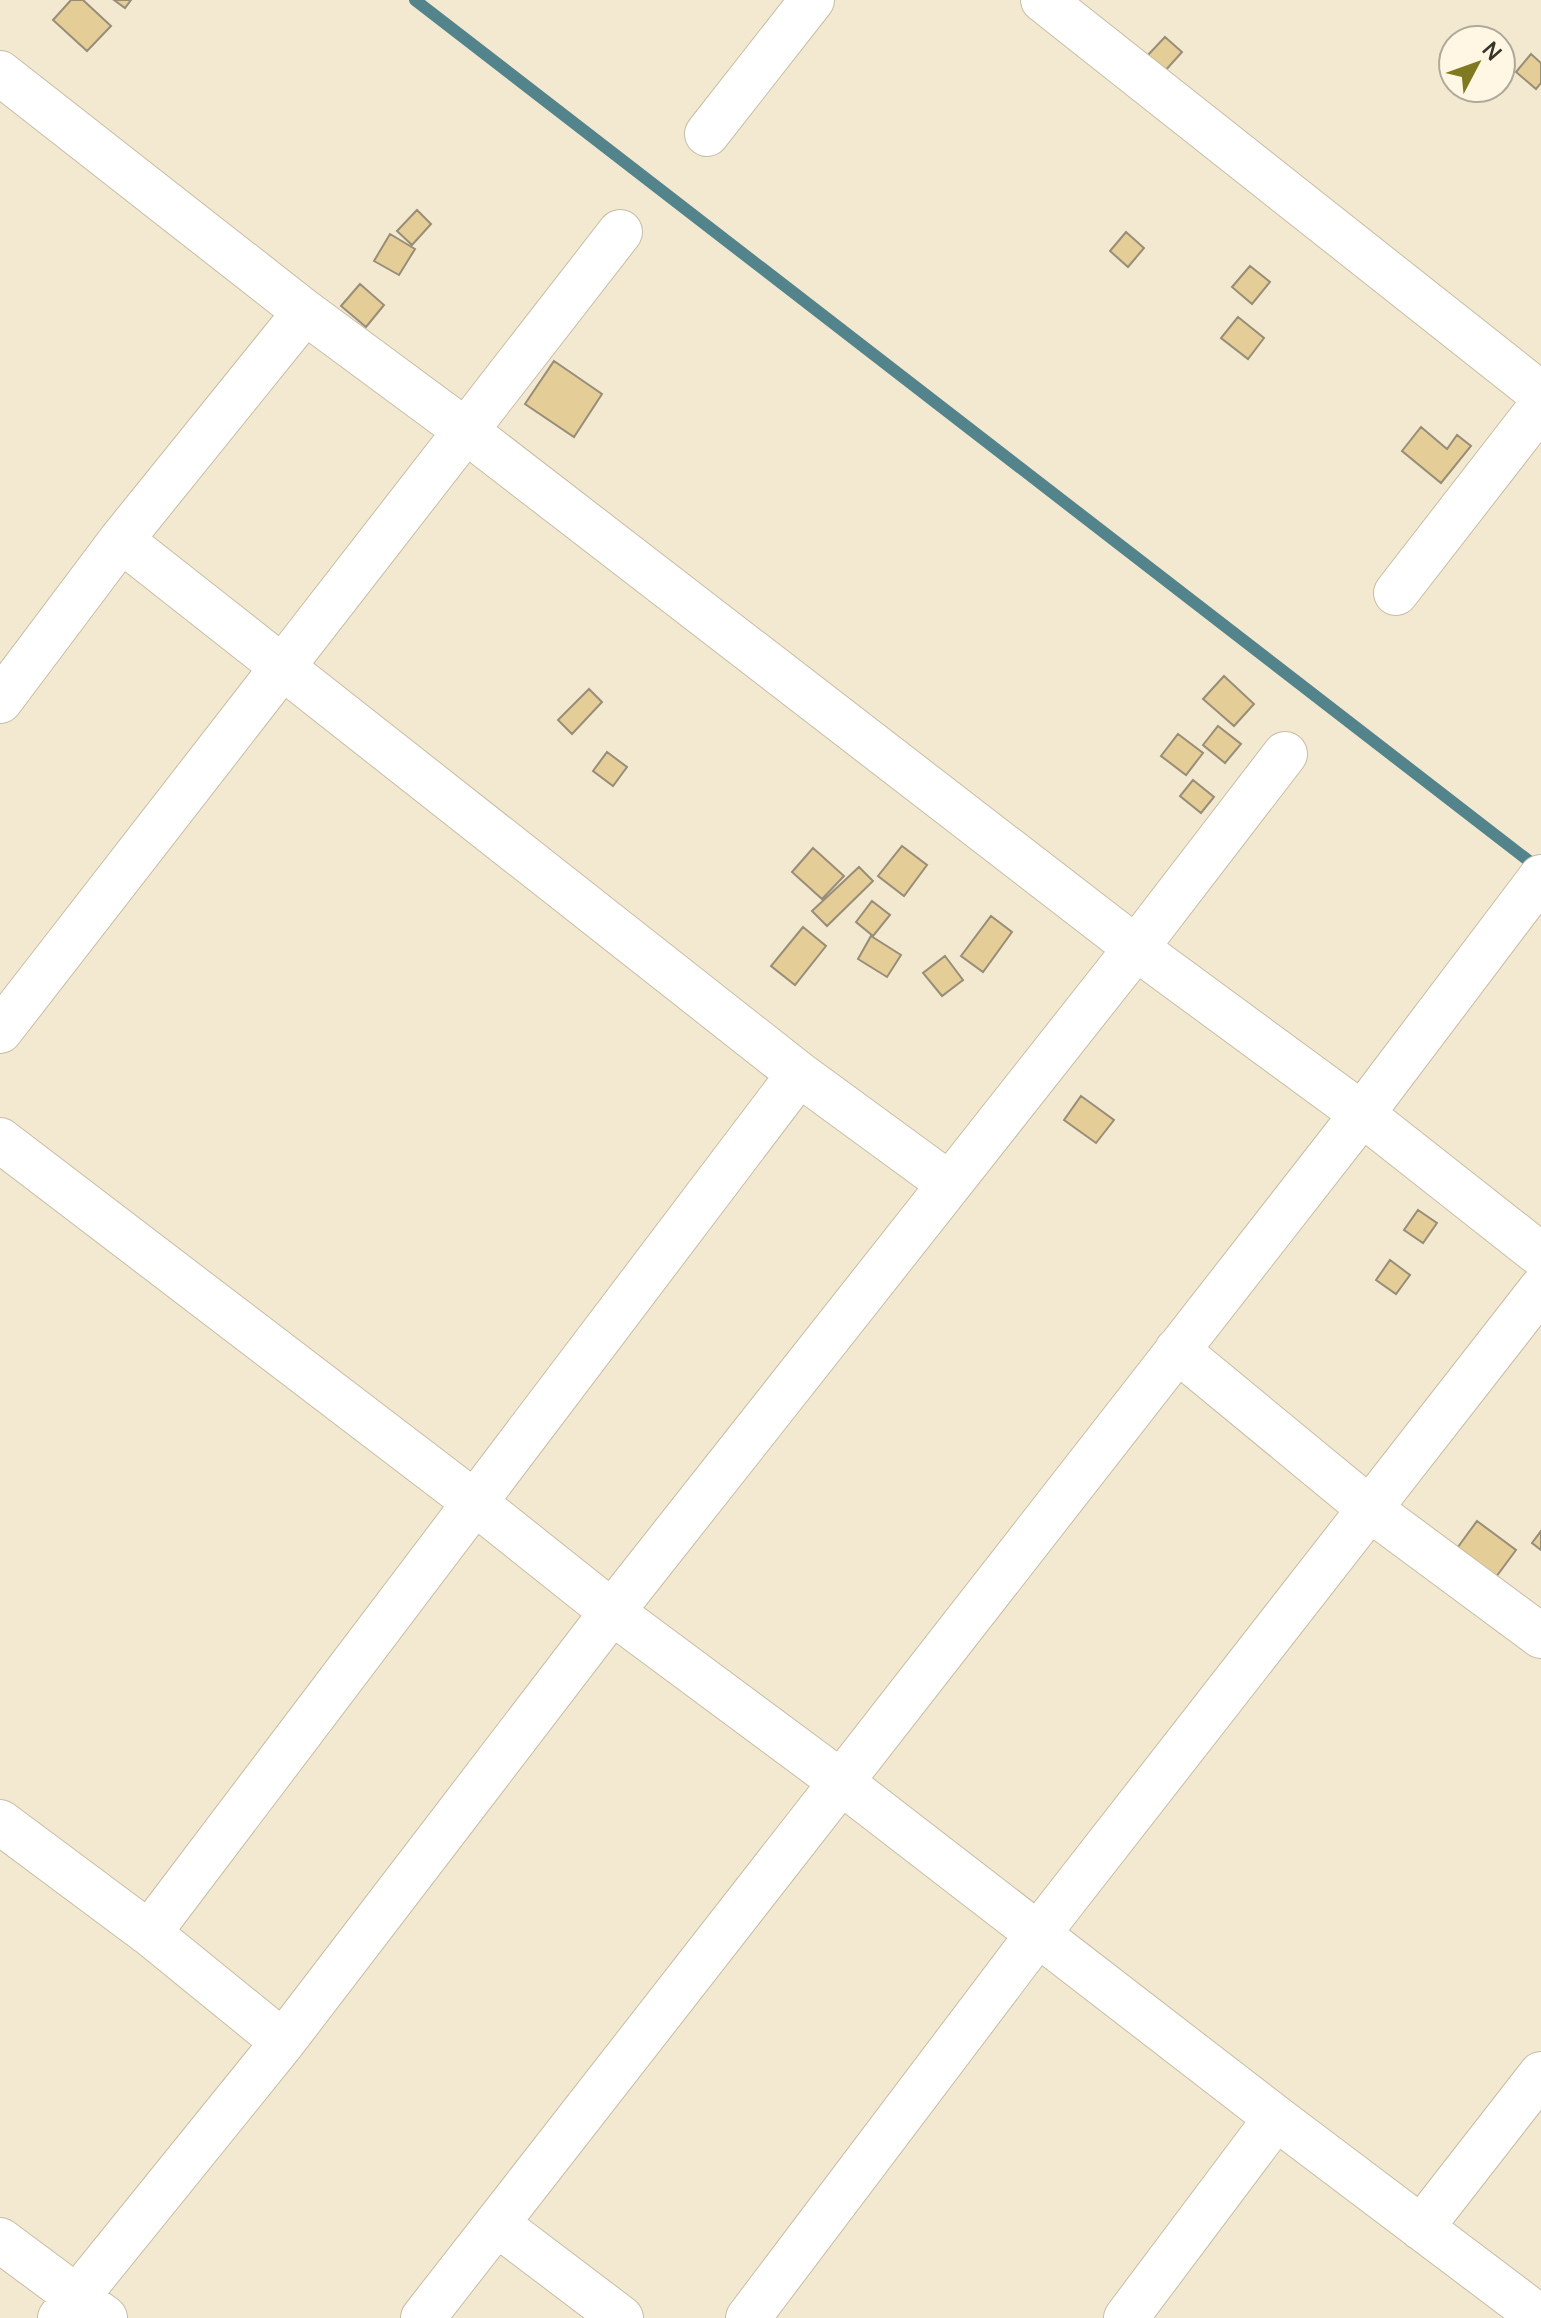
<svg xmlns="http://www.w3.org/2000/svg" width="1541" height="2318" font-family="Manrope,sans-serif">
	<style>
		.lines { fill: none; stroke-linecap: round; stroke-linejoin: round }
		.stream { stroke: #53848c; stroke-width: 12 }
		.building { fill: #e4cd97; stroke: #988e78; stroke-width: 2 }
		.minor-casing { stroke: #c7bda6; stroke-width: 46 }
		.minor { stroke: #fff; stroke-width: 44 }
	</style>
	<rect width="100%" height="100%" fill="#f3e9d1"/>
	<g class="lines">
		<path class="stream" d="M415,0L1538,868"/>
	</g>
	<path class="building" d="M71,0H83L111,26L87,51L53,20Z
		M114,0H131L125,8Z
		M1165,37L1182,52L1164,72L1147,56Z
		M1531,54L1541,63V83L1536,89L1516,72Z
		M417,210L431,224L412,245L397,231Z
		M1126,232L1144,248L1128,267L1110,251Z
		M390,234L415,249L399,275L374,261Z
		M1250,266L1270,282L1252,304L1232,287Z
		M360,284L384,305L366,327L341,306Z
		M1238,317L1264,338L1248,359L1221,338Z
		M554,361L602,394L574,437L525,404Z
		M1421,427L1447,449L1457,435L1471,446L1441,483L1402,451Z
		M1224,676L1254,704L1234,726L1203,699Z
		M589,689L602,702L572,734L558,720Z
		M1218,726L1241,744L1225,763L1203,745Z
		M1178,734L1203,753L1186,775L1161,756Z
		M607,752L627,767L613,786L593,771Z
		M1193,780L1214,797L1201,813L1180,796Z
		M902,846L927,865L904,896L878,876Z
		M813,848L844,876L822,899L792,872Z
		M859,867L873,881L827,926L812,911Z
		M872,901L890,915L873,936L856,922Z
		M991,916L1012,932L983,972L961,956Z
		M803,927L826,946L795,985L771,966Z
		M871,936L901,955L887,977L858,959Z
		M945,956L963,980L942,996L923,973Z
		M1081,1096L1114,1120L1096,1143L1064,1120Z
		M1418,1210L1437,1223L1423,1243L1404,1230Z
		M1390,1260L1410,1275L1396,1294L1376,1280Z
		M1477,1521L1516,1550L1493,1581L1455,1551Z
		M1541,1531V1550L1532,1543Z"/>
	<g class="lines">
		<g class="minor-casing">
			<path id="minor" d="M1043,0L1541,394
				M0,73L305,312L466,431L1136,948L1362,1114L1541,1255
				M707,134L812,0
				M121,540L799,1074L948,1183
				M1396,593L1541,406
				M0,701L121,540L305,312
				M0,1031L620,232
				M0,1140L474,1502L612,1612L841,1782L1276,2118L1541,2318
				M1177,1350L1371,1510L1541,1636
				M0,1822L149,1933L283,2042
				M149,1933L799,1074
				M497,2224L621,2318
				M1421,2228L1541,2074
				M0,2240L105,2318
				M60,2318L283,2042L612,1612L1136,948L1285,754
				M423,2318L1362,1114L1541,877
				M748,2318L1038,1934L1541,1289
				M1126,2318L1276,2118"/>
		</g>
		<use href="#minor" class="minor"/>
	</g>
	<g transform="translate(1477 64) rotate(49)"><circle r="38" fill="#fff7e3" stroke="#b0a999" stroke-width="2"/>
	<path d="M0-6L14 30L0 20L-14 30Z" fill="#7f7a20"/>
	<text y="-12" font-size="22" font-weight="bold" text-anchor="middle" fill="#39352b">N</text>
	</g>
</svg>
